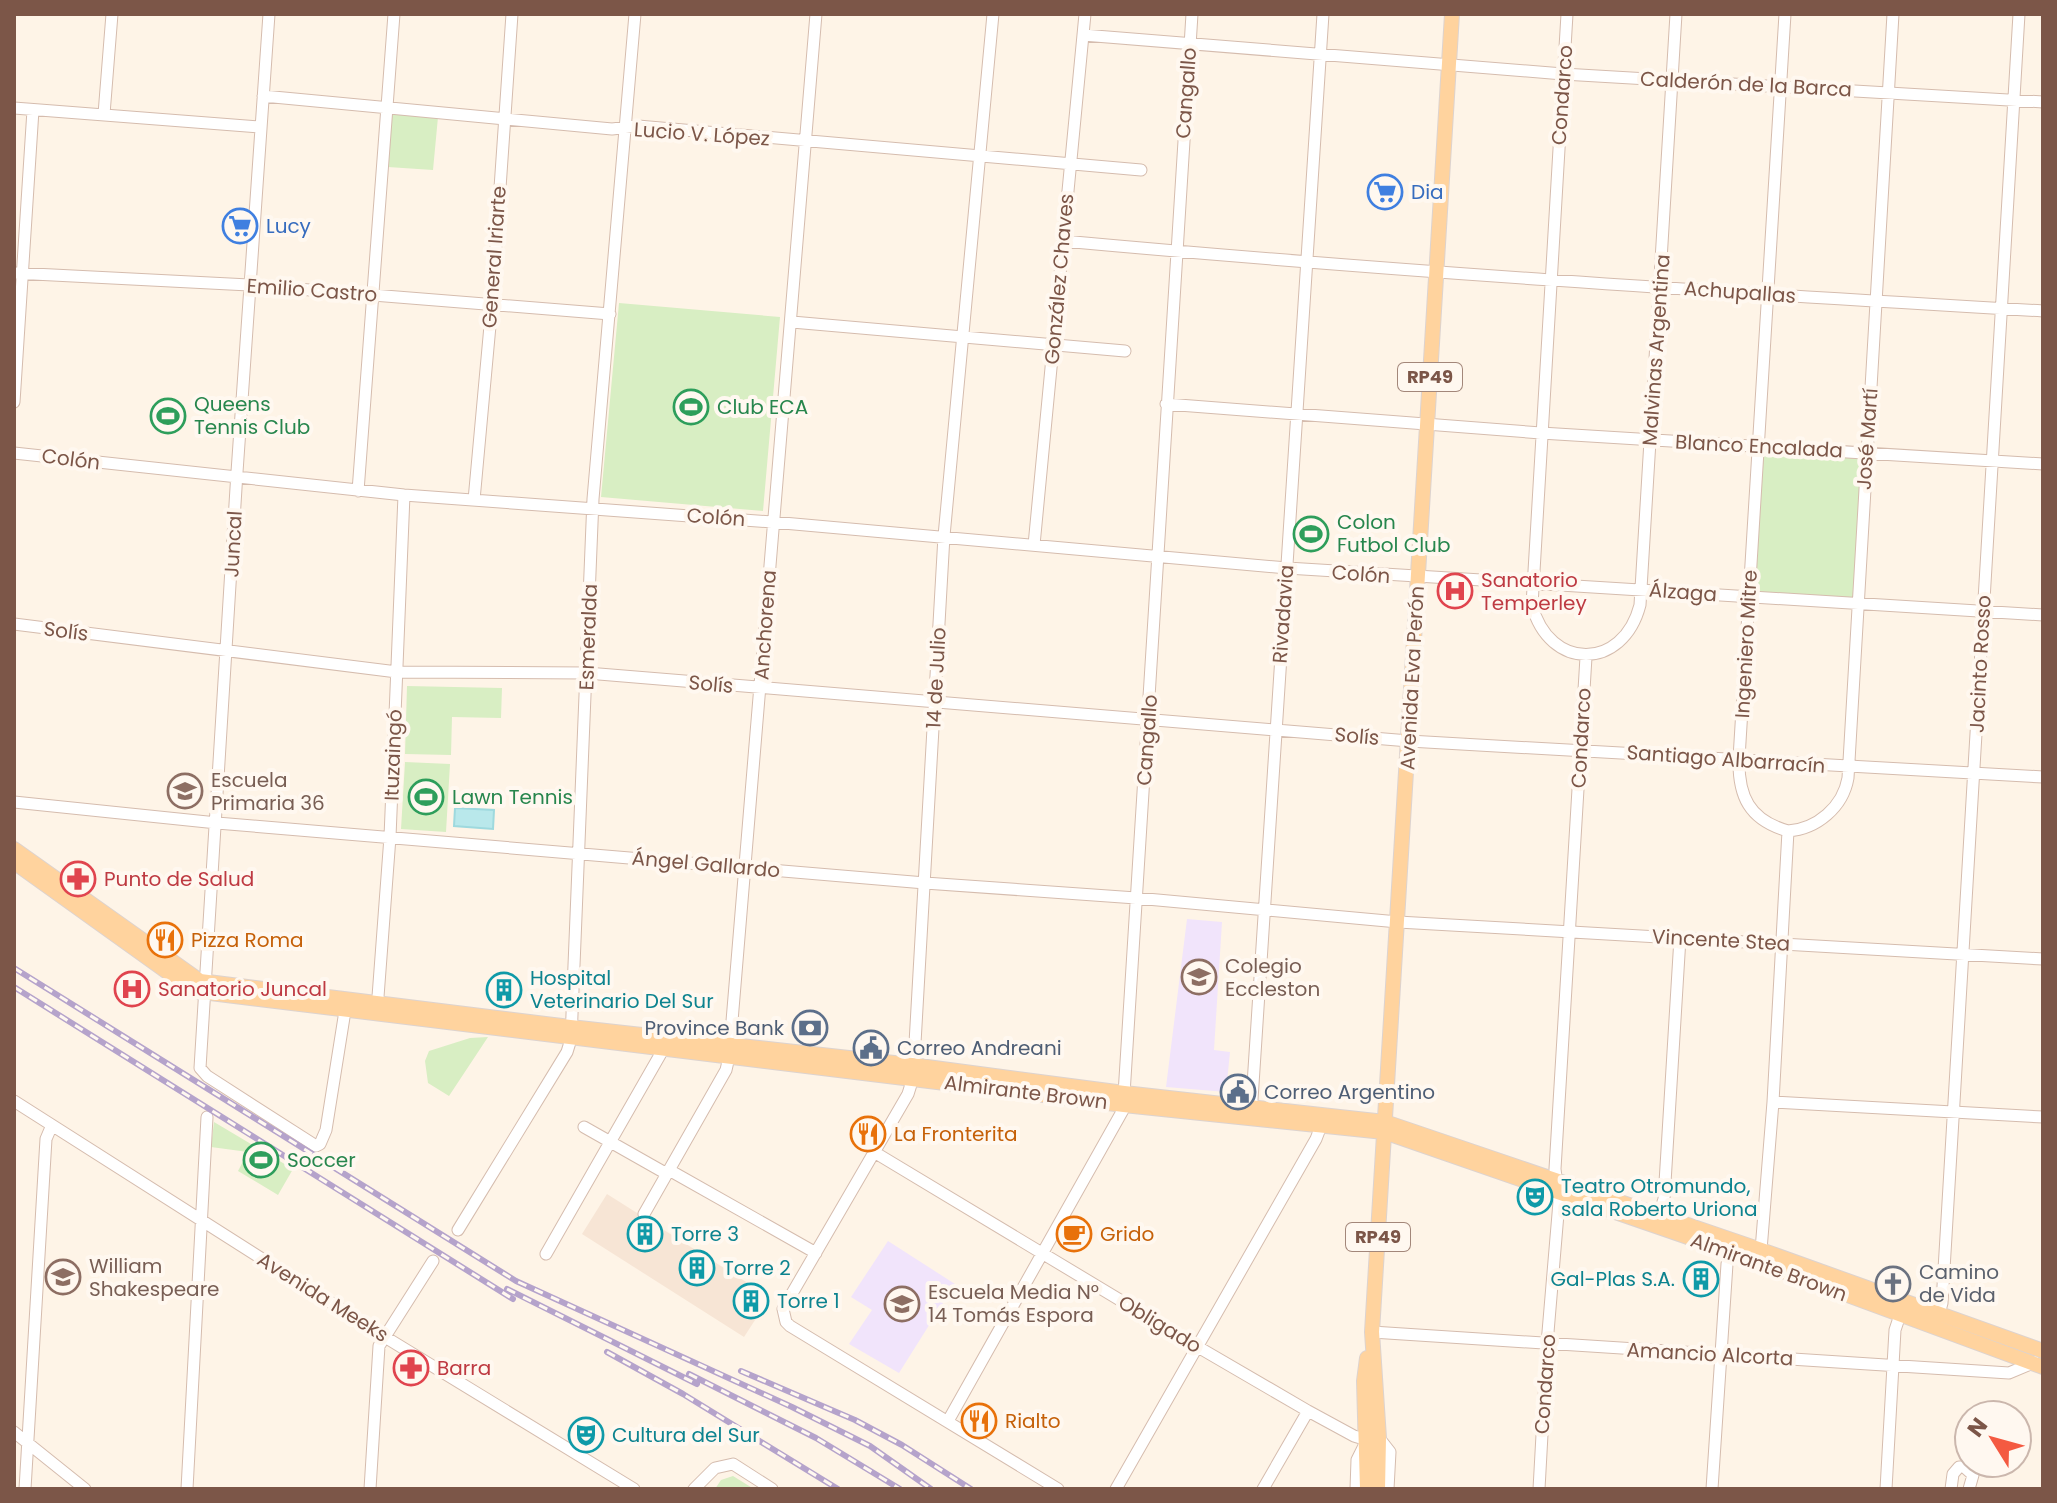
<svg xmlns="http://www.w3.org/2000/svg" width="2057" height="1503" font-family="Poppins,sans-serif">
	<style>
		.residential { fill: #f7e5d5 }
		.education { fill: #f1e4fb }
		.green { fill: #d8eec3 }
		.water { fill: #b9e8eb; stroke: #9ed9de; stroke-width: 2 }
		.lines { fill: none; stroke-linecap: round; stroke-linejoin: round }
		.minor-casing { stroke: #d5bcae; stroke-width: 13 }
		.major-casing { stroke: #ddd3cf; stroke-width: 16 }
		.minor { stroke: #fff; stroke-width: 11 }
		.major { stroke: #ffd39e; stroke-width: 14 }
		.rail-casing { stroke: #b5a3cb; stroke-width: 6 }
		.rail { stroke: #fff8f0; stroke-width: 3; stroke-dasharray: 9; stroke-linecap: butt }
		.labels { text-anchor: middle; stroke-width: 8; stroke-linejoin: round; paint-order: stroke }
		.shield { fill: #fff8f0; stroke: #a3877a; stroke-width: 2 }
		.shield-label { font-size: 18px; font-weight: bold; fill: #7c5648 }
		.street-label { font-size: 20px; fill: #7c5648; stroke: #fff8f0 }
		.shop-label { font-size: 20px; fill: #366cbe; stroke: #fff8f0; text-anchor: start }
		.leisure-label { font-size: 20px; fill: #27864d; stroke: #fff8f0; text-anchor: start }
		.health-label { font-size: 20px; fill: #be3a42; stroke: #fff8f0; text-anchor: start }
		.education-label { font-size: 20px; fill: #785e54; stroke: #fff8f0; text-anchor: start }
		.food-label { font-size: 20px; fill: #c56008; stroke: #fff8f0; text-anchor: start }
		.culture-label { font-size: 20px; fill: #0d838f; stroke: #fff8f0; text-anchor: start }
		.service-label { font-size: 20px; fill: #4e5e75; stroke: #fff8f0; text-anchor: start }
		.worship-label { font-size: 20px; fill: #5b616d; stroke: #fff8f0; text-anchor: start }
	</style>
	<rect width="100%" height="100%" fill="#fef4e7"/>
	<path class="residential" d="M607,1194L770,1297L744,1337L582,1234Z"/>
	<path class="education" d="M1187,919L1222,922L1214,1050L1230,1052L1226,1092L1166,1087Z
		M888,1241L955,1284L899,1373L849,1344L872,1310L851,1297Z"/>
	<path class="green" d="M391,114L438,117L433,170L388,167Z
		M619,303L780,317L763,511L601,497Z
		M162,401L178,404L172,431L158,428Z
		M1758,445L1866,451L1856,603L1748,596Z
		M407,686L502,688L501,718L452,717L451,755L405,754Z
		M405,762L450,764L446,832L401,829Z
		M488,1037L449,1096L428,1083L425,1061L429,1051L470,1038Z
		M214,1122L293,1169L278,1195L238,1171L248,1152L211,1147Z
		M733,1476L754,1489H715L721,1480Z"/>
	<path class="water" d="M455,808L494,810L493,829L454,826Z"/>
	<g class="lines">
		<g class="minor-casing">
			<path id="minor" d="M269,14L237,472L200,1068L207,1076L316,1146L320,1144L326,1130L345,1011
				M993,14L944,536L913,1078L908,1094L783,1309L786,1322L790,1326L1058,1489
				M1567,14L1532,605C1549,671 1623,671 1640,605L1676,14
				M1083,35L1563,74L2043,102
				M263,96L612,129L638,126L1141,170
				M14,108L260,127
				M104,114L112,14
				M1063,241C1389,271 1716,292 2043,311
				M14,273L249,285L610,314
				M792,322L1125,351
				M14,402L33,110
				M1166,404L1541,433L2043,464
				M14,453L404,495L772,522L1287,568L2043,615
				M358,491L394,14
				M474,500L492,304L512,14
				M1034,545L1085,14
				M14,624L397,672L587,673L1409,741L2043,777
				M14,802L217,823L925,883L1136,898L1398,922L2043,959
				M1788,831C1817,829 1843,807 1848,778L1893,14
				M377,1010L390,837L404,495
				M14,1101L385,1337L634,1489
				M1773,1102L2043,1117
				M1251,1115L1323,14
				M584,1127L667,1174
				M874,1152L1198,1347L1308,1411L1354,1436L1367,1440L1357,1460L1356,1489
				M669,1170L816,1253
				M644,1214L726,1070L729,1057L816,14
				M1659,1214L1664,1199L1680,938
				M458,1230L567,1052L571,1039L593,499L635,14
				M1761,1250L1773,1102L1788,831C1749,820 1738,796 1739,758L1785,14
				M546,1254L664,1048
				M1939,1314L1942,1303L2019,14
				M1372,1332L2009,1373L2035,1362
				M948,1421L1123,1110L1192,14
				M14,1432L85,1489
				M1379,1438L1390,1452L1388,1489
				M25,1489L46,1139L52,1125
				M187,1489L207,1117
				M370,1489L379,1346L433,1261
				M694,1489L715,1468L733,1464L772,1489
				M1116,1489L1316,1139L1321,1126
				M1263,1489L1308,1411
				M1539,1489L1547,1344L1559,1202L1555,1169L1586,657
				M1712,1489L1727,1264L1731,1252
				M1886,1489L1895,1330L1900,1315
				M1951,1489L1953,1474L1959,1467H1964L1973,1475L1969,1489"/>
		</g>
		<g class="major-casing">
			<path id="major" d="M14,849L200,981L570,1027L912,1065L1124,1093L1385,1122L1761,1250L2043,1351
				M14,862L194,991L1124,1105L1384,1132L1731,1252L2043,1367
				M1367,1489L1364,1381L1367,1358
				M1378,1489L1379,1438L1372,1332L1452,14"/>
		</g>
		<use href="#minor" class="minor"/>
		<use href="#major" class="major"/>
		<g class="rail-casing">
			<path id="rail" d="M14,968L516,1281L792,1407L870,1446L931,1489
				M14,987L513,1299
				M507,1289L697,1384
				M607,1352L683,1394L838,1489
				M741,1371L855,1420L902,1445L971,1489
				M689,1374L816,1438L900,1489"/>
		</g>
		<use href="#rail" class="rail"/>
	</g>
	<defs>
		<g id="supermarket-ring" transform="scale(1.8)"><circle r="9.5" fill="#fff8f0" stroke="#3f7fe0" stroke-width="1.5"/><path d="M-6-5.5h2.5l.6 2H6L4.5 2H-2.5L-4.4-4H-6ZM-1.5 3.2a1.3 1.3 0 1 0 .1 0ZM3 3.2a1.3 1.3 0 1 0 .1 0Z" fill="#3f7fe0"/></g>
		<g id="stadium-ring" transform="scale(1.8)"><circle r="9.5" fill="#fff8f0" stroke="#2e9e5b" stroke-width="1.5"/><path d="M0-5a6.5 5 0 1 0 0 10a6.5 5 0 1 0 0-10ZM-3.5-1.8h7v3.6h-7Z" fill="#2e9e5b"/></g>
		<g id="hospital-ring" transform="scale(1.8)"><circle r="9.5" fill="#fff8f0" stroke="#e0444e" stroke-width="1.5"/><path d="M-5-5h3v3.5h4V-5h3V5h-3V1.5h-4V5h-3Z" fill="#e0444e"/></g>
		<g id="school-ring" transform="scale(1.8)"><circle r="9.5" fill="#fff8f0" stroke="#8d6e63" stroke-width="1.5"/><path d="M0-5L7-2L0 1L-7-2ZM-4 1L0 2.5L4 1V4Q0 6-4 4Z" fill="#8d6e63"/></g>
		<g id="pharmacy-ring" transform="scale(1.8)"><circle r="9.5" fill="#fff8f0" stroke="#e0444e" stroke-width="1.5"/><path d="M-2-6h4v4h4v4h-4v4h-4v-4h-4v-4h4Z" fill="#e0444e"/></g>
		<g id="restaurant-ring" transform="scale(1.8)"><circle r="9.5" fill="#fff8f0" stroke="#e8710a" stroke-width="1.5"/><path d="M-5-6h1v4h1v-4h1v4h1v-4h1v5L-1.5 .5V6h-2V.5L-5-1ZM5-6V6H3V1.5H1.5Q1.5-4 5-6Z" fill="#e8710a"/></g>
		<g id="building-ring" transform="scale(1.8)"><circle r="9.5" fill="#fff8f0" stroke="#0f9aa8" stroke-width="1.5"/><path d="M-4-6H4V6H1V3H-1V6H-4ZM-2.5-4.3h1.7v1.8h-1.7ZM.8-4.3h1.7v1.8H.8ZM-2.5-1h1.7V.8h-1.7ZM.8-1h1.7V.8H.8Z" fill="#0f9aa8"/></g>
		<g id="bank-ring" transform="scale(1.8)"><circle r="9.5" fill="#fff8f0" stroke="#5c6f8a" stroke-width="1.5"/><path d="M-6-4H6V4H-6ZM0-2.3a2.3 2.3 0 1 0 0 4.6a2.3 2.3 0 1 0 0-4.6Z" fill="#5c6f8a"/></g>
		<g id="civic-ring" transform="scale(1.8)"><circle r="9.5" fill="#fff8f0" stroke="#5c6f8a" stroke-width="1.5"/><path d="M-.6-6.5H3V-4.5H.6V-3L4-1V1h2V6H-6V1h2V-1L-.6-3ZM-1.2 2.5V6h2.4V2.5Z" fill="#5c6f8a"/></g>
		<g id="theatre-ring" transform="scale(1.8)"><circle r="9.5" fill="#fff8f0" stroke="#0f9aa8" stroke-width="1.5"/><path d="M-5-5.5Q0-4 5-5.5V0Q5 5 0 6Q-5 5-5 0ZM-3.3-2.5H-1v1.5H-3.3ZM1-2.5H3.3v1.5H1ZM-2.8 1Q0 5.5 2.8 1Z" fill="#0f9aa8"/></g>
		<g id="cafe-ring" transform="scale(1.8)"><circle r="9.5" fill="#fff8f0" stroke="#e8710a" stroke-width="1.5"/><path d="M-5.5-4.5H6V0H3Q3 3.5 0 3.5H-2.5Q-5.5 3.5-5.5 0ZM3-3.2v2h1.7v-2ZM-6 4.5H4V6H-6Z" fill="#e8710a"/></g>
		<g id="church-ring" transform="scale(1.8)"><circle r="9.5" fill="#fff8f0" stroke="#6b7280" stroke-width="1.5"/><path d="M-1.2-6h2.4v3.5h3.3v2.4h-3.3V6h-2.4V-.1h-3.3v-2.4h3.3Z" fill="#6b7280"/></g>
		<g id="university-ring" transform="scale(1.8)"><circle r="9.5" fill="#fff8f0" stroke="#8d6e63" stroke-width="1.5"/><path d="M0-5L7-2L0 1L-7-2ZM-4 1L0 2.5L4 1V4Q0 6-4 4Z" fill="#8d6e63"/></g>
	</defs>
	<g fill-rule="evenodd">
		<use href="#supermarket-ring" x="1385" y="192"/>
		<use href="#supermarket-ring" x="240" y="226"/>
		<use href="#stadium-ring" x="691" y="407"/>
		<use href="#stadium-ring" x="168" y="416"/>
		<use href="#stadium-ring" x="1311" y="534"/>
		<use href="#hospital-ring" x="1455" y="591"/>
		<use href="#school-ring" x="185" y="791"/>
		<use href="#stadium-ring" x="426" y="797"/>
		<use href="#pharmacy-ring" x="78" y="879"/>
		<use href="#restaurant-ring" x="165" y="940"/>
		<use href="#school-ring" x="1199" y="977"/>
		<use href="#hospital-ring" x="132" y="989"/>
		<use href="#building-ring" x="504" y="990"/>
		<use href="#bank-ring" x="810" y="1028"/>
		<use href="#civic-ring" x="871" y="1048"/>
		<use href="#civic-ring" x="1238" y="1092"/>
		<use href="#restaurant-ring" x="868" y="1134"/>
		<use href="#stadium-ring" x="261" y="1160"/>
		<use href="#theatre-ring" x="1535" y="1197"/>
		<use href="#building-ring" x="645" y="1234"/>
		<use href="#cafe-ring" x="1074" y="1234"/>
		<use href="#building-ring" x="697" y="1268"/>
		<use href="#school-ring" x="63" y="1277"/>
		<use href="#building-ring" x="1701" y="1279"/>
		<use href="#church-ring" x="1893" y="1284"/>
		<use href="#building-ring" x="751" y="1301"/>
		<use href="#university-ring" x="902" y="1304"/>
		<use href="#pharmacy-ring" x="411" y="1368"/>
		<use href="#restaurant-ring" x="979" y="1421"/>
		<use href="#theatre-ring" x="586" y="1435"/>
	</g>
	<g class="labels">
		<g class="shield">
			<rect x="1398" y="363" width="64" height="28" rx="6"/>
			<rect x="1346" y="1223" width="64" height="28" rx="6"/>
		</g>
		<g class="shield-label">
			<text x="1430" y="383">RP49</text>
			<text x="1378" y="1243">RP49</text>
		</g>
		<g class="street-label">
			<text transform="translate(1746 84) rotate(3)" y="7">Calderón de la Barca</text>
			<text transform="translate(1186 93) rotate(-86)" y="7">Cangallo</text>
			<text transform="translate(1562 95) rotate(-86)" y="7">Condarco</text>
			<text transform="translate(702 134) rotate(4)" y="7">Lucio V. López</text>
			<text transform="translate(494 257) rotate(-86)" y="7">General Iriarte</text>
			<text transform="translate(1059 279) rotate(-85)" y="7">González Chaves</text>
			<text transform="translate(312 290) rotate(4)" y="7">Emilio Castro</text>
			<text transform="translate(1740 292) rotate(4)" y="7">Achupallas</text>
			<text transform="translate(1656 350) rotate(-86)" y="7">Malvinas Argentina</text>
			<text transform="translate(1867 439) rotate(-86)" y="7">José Martí</text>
			<text transform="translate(1759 446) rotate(3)" y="7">Blanco Encalada</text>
			<text transform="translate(71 459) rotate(7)" y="7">Colón</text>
			<text transform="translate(716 517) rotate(4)" y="7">Colón</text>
			<text transform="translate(233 544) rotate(-87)" y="7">Juncal</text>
			<text transform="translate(1361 574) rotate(4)" y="7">Colón</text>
			<text transform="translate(1683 592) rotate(4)" y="7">Álzaga</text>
			<text transform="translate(1283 614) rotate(-86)" y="7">Rivadavia</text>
			<text transform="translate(765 625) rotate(-86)" y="7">Anchorena</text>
			<text transform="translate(66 631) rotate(7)" y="7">Solís</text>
			<text transform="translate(588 637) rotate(-88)" y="7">Esmeralda</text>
			<text transform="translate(1746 644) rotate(-87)" y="7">Ingeniero Mitre</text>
			<text transform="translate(1980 664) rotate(-87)" y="7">Jacinto Rosso</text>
			<text transform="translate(936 678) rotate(-87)" y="7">14 de Julio</text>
			<text transform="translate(1412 678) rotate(-87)" y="7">Avenida Eva Perón</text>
			<text transform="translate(711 684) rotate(5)" y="7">Solís</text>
			<text transform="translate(1357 736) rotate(5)" y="7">Solís</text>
			<text transform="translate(1581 738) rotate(-87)" y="7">Condarco</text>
			<text transform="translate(1147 740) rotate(-86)" y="7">Cangallo</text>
			<text transform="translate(393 755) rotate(-88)" y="7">Ituzaingó</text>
			<text transform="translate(1726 759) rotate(4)" y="7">Santiago Albarracín</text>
			<text transform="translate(706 864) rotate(5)" y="7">Ángel Gallardo</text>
			<text transform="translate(1721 940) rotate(3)" y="7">Vincente Stea</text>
			<text transform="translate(1026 1092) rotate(7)" y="7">Almirante Brown</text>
			<text transform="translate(1769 1267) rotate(20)" y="7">Almirante Brown</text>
			<text transform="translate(323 1297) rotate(32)" y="7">Avenida Meeks</text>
			<text transform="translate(1160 1324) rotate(31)" y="7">Obligado</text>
			<text transform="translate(1710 1354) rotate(3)" y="7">Amancio Alcorta</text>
			<text transform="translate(1545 1384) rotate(-86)" y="7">Condarco</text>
		</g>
		<g class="shop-label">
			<text x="1411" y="199">Dia</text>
			<text x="266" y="233">Lucy</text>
		</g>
		<g class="leisure-label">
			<text x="194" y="411">Queens<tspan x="194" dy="23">Tennis Club</tspan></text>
			<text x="717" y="414">Club ECA</text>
			<text x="1337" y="529">Colon<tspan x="1337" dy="23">Futbol Club</tspan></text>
			<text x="452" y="804">Lawn Tennis</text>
			<text x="287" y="1167">Soccer</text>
		</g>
		<g class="health-label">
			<text x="1481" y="587">Sanatorio<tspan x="1481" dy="23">Temperley</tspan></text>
			<text x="104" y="886">Punto de Salud</text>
			<text x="158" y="996">Sanatorio Juncal</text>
			<text x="437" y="1375">Barra</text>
		</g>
		<g class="education-label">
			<text x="211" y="787">Escuela<tspan x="211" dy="23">Primaria 36</tspan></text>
			<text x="1225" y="973">Colegio<tspan x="1225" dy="23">Eccleston</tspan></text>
			<text x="89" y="1273">William<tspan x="89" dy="23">Shakespeare</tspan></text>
			<text x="928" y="1299">Escuela Media N°<tspan x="928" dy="23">14 Tomás Espora</tspan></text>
		</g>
		<g class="food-label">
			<text x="191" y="947">Pizza Roma</text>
			<text x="894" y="1141">La Fronterita</text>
			<text x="1100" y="1241">Grido</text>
			<text x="1005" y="1428">Rialto</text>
		</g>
		<g class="culture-label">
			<text x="530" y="985">Hospital<tspan x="530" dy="23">Veterinario Del Sur</tspan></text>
			<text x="1561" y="1193">Teatro Otromundo,<tspan x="1561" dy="23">sala Roberto Uriona</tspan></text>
			<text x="671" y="1241">Torre 3</text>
			<text x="723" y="1275">Torre 2</text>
			<text x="1675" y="1286" text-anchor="end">Gal-Plas S.A.</text>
			<text x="777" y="1308">Torre 1</text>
			<text x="612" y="1442">Cultura del Sur</text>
		</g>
		<g class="service-label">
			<text x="784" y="1035" text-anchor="end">Province Bank</text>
			<text x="897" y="1055">Correo Andreani</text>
			<text x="1264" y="1099">Correo Argentino</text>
		</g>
		<g class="worship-label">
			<text x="1919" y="1279">Camino<tspan x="1919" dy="23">de Vida</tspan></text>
		</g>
	</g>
	<rect width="2057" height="1503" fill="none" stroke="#7c5648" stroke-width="32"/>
	<g transform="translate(1993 1439) rotate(307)"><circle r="38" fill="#fff8f0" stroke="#cbb7ad" stroke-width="2"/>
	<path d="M0-6L14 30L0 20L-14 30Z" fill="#f45a41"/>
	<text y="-12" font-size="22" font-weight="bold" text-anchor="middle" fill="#7c5648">N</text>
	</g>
</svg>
